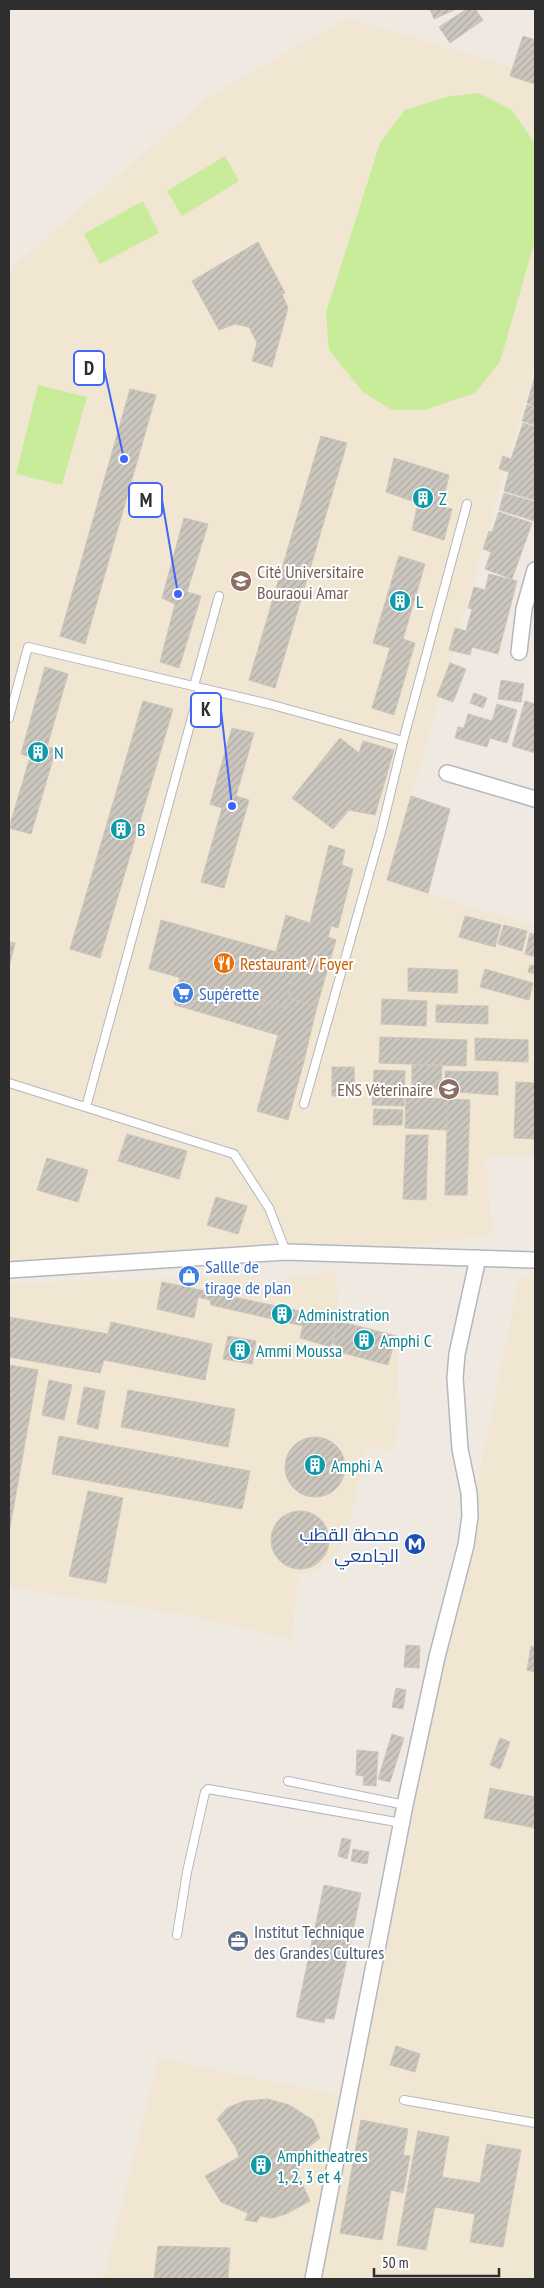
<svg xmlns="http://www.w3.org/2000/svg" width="544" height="2288" viewBox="0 0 544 2288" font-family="'PT Sans Narrow',Cairo,sans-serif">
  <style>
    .education { fill: #f0e6d1 }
    .pitch { fill: #c9ec9a }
    .building { fill: url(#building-hatch); stroke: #cbc5ba }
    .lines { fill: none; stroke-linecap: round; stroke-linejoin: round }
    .service-casing { stroke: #b4b7c1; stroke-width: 10 }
    .minor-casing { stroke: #b4b7c1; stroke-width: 18 }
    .service { stroke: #fff; stroke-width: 8 }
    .minor { stroke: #fff; stroke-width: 15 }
    .labels { text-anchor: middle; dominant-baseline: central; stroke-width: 4; stroke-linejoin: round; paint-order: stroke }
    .culture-label { font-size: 18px; fill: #0d838f; stroke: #fff; text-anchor: start }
    .education-label { font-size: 18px; fill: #785e54; stroke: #fff; text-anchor: start }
    .food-label { font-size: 18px; fill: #c56008; stroke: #fff; text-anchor: start }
    .shop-label { font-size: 18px; fill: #366cbe; stroke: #fff; text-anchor: start }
    .transit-label { font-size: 18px; fill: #164399; stroke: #fff; text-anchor: end }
    .service-label { font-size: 18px; fill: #4e5e75; stroke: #fff; text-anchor: start }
    .leader { fill: none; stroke: #4264fb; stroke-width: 2 }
    .callout-dot { fill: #4264fb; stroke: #fff; stroke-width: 2 }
    .callout { fill: #fff; stroke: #4264fb; stroke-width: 2 }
    .callout-label { font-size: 19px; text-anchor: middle; font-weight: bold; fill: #2e2e2e }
  </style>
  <defs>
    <pattern id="building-hatch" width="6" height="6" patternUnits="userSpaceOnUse" patternTransform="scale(1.25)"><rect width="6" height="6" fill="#cbc7bf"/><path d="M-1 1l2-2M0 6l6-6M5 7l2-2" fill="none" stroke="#afaba4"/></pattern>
  </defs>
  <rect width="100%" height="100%" fill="#efe9e1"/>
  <g class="education">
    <polygon points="347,18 535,74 535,366 387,880 535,927 535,1157 486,1156 492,1235 389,1248 9,1264 9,270 209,97"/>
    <polygon points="337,1272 338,1319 397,1334 399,1419 393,1450 367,1448 346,1538 335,1554 319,1569 298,1574 292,1640 184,1614 9,1587 9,1283 253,1276 262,1284 284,1284 289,1277"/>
    <polygon points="519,1278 535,1278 535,2279 103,2279 158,2058 354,2098"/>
  </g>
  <g class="pitch">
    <polygon points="479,93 512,110 535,144 535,240 500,362 475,393 425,410 392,410 363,392 329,350 326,313 380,143 405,110 446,97"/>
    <polygon points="225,156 239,181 182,216 167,191"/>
    <polygon points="143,201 159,233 100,264 84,234"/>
    <polygon points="38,385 87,397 62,485 16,474"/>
  </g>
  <g class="building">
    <polygon points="430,9 456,9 434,19"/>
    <polygon points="467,9 475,9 483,20 450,43 439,27"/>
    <polygon points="523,36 535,40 535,84 510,76"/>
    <polygon points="258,242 285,293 282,294 288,308 272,367 252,361 257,343 249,327 235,324 219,330 192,281"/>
    <polygon points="535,376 535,406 527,403"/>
    <polygon points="130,389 156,395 85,644 60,636"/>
    <polygon points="527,405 535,407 535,425 522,421"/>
    <polygon points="523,423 535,427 534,500 504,491 509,472 499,469 503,456 511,459"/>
    <polygon points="321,436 347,443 275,688 249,680"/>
    <polygon points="394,458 449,475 442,507 452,509 444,540 412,530 418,503 386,492"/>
    <polygon points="504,493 535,502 535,521 499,510"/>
    <polygon points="499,512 532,523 512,579 485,569 491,552 483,549 489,531 492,532"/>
    <polygon points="184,518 208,524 187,592 201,596 179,668 160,662 175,604 162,598"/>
    <polygon points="399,556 425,564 403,639 415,643 394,715 372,708 390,648 373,643"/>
    <polygon points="489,574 517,581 498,654 472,647 470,655 449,650 455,628 466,631 472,609 468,608 474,587 485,590"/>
    <polygon points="450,663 466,669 453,702 437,696"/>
    <polygon points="45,667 68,674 47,747 56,749 31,834 9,828 30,757 21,754"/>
    <polygon points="501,680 524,684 521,702 498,699"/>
    <polygon points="474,693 487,698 483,708 470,703"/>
    <polygon points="143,701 173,709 100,958 70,949"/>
    <polygon points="525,701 535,704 535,753 512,746"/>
    <polygon points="497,704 517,710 507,743 490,738 487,747 455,738 458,727 464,728 468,714 492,721"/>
    <polygon points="232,728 254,733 236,796 249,800 224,888 201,882 222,808 210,804"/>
    <polygon points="340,738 359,753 363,741 394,750 375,815 349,810 333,829 292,798"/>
    <polygon points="411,796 450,809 428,893 387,880"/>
    <polygon points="329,845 345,850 342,865 353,869 338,928 331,926 328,937 336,940 317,1006 288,998 298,958 276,952 286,915 310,923"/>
    <polygon points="465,916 501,925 495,947 459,937"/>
    <polygon points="161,920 298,958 285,1007 149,969"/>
    <polygon points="504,925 527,931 522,951 498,944"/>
    <polygon points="530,933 535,935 535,957 525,954"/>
    <polygon points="9,942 15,943 9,967"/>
    <polygon points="530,965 535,966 535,974 528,972"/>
    <polygon points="408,968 458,970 457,993 408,991"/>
    <polygon points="485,969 533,983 529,1000 480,987"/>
    <polygon points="180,977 193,981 186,1008 174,1005"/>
    <polygon points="193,981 264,1001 257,1029 186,1008"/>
    <polygon points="288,998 317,1006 304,1061 273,1053 278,1035 257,1029 264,1001 285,1007"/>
    <polygon points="382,999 427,1001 426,1026 381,1024"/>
    <polygon points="436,1005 488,1006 488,1024 436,1022"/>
    <polygon points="380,1037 467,1040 466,1066 379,1063"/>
    <polygon points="475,1038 528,1040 528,1062 475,1060"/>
    <polygon points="273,1053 304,1061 288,1120 257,1111"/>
    <polygon points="412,1065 442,1066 441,1089 412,1088"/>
    <polygon points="332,1067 354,1067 355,1096 332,1096"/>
    <polygon points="374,1070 405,1071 404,1106 372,1105"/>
    <polygon points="445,1071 498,1072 498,1095 445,1091"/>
    <polygon points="516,1082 535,1083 535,1139 514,1138"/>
    <polygon points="406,1097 448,1099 447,1130 405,1128"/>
    <polygon points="448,1099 470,1100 467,1195 445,1195"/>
    <polygon points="374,1109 403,1110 402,1125 373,1125"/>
    <polygon points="127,1134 187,1151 179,1179 118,1161"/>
    <polygon points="406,1135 428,1135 426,1200 403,1199"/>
    <polygon points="47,1158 88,1170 78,1202 37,1190"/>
    <polygon points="216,1197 247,1206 238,1234 207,1225"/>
    <polygon points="162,1282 338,1319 331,1347 300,1338 303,1326 211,1305 210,1300 198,1297 194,1318 157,1309"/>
    <polygon points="9,1317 108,1334 111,1322 212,1344 205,1380 104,1360 100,1373 9,1357"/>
    <polygon points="338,1321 396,1336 388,1365 336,1351 338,1346 333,1344"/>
    <polygon points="228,1336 256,1341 252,1364 223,1359"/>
    <polygon points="9,1365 38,1370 9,1533"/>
    <polygon points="49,1380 72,1385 64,1420 42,1415"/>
    <polygon points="84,1387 105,1391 98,1429 77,1424"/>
    <polygon points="128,1390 235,1409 228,1447 121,1427"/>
    <polygon points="59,1436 250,1471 242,1509 52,1474"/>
    <circle cx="315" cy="1467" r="30"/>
    <polygon points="88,1491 123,1498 106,1583 69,1576"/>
    <circle cx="300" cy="1540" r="29"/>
    <polygon points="406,1645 420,1646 419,1668 404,1667"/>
    <polygon points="531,1646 535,1647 535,1672 527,1670"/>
    <polygon points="396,1688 406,1690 403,1709 392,1707"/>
    <polygon points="392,1734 404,1738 390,1782 378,1779"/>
    <polygon points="500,1738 510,1742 500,1769 490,1765"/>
    <polygon points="357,1750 378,1752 376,1786 363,1785 364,1776 356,1775"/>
    <polygon points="490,1788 535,1797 535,1828 484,1818"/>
    <polygon points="342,1838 351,1840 347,1859 338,1856"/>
    <polygon points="353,1849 369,1852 367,1864 351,1861"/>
    <polygon points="324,1885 361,1893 334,2019 325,2018 324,2023 296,2017"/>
    <polygon points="396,2046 420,2054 415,2072 390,2065"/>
    <polygon points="268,2099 289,2105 313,2120 320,2138 299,2155 298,2174 310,2201 286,2214 272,2218 260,2216 257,2222 245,2220 248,2213 221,2202 205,2176 239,2157 236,2148 217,2119 227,2108 244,2101"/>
    <polygon points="361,2120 408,2129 403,2155 410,2156 403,2193 391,2190 382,2240 340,2233"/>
    <polygon points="418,2131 449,2137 442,2177 480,2183 487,2144 521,2150 503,2247 470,2242 475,2214 435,2207 426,2250 397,2245"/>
    <polygon points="158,2246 230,2248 228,2279 154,2279"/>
  </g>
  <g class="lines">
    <g class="service-casing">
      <g id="service">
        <polyline points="194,686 219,596"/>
        <polyline points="9,718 28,647 269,704 403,741 381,832 304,1104"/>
        <polyline points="403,741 467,504"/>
        <polyline points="9,1083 234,1154 269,1208 286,1252"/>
        <polyline points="86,1107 200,688"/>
        <polyline points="288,1781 405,1805"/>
        <polyline points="177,1935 187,1872 205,1792 208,1789 402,1823"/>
        <polyline points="404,2100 535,2123"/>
      </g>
    </g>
    <g class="minor-casing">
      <g id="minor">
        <polyline points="519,652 524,609 535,570"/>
        <polyline points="447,773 535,799"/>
        <polyline points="9,1270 286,1252 535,1260"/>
        <polyline points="313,2279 405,1805 437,1657 466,1545 470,1516 469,1493 460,1449 455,1378 457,1354 478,1258"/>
      </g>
    </g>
    <use href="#service" class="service"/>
    <use href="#minor" class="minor"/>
  </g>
  <defs>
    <g id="building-disc" transform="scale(1.125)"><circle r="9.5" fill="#0f9aa8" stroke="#fff"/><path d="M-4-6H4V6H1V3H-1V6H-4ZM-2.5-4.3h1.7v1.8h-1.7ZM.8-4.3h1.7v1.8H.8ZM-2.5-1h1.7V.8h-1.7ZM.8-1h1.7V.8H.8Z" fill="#fff"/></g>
    <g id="university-disc" transform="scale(1.125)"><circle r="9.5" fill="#8d6e63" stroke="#fff"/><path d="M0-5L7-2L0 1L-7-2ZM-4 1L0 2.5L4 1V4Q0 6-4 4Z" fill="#fff"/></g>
    <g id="restaurant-disc" transform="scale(1.125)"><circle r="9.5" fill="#e8710a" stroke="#fff"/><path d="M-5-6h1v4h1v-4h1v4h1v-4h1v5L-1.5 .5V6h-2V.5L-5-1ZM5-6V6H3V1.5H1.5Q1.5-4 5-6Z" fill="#fff"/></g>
    <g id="supermarket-disc" transform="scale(1.125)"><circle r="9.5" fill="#3f7fe0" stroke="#fff"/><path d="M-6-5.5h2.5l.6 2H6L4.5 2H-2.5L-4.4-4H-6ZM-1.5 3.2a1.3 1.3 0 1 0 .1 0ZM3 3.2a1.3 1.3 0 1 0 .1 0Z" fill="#fff"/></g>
    <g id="shop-disc" transform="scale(1.125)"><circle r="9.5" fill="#3f7fe0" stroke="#fff"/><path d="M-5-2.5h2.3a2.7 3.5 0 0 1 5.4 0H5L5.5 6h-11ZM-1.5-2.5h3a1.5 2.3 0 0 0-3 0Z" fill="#fff"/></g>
    <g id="metro-disc" transform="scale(1.125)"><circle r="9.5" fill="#1a4fb4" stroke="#fff"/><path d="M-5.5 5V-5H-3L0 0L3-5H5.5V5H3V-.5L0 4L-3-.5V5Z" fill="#fff"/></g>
    <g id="office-disc" transform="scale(1.125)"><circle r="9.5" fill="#5c6f8a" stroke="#fff"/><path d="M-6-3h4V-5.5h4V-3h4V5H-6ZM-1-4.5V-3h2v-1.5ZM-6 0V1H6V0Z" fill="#fff"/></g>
  </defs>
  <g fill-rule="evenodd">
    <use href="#building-disc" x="423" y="498"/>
    <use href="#university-disc" x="241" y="581"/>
    <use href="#building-disc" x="400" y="601"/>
    <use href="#building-disc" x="38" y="752"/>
    <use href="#building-disc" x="121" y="829"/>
    <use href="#restaurant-disc" x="224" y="963"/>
    <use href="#supermarket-disc" x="183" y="993"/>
    <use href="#university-disc" x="449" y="1089"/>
    <use href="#shop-disc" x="189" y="1276"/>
    <use href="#building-disc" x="282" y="1314"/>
    <use href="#building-disc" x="364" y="1340"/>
    <use href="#building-disc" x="240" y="1350"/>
    <use href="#building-disc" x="315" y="1465"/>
    <use href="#metro-disc" x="415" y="1544"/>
    <use href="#office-disc" x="238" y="1941"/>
    <use href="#building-disc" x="261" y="2165"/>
  </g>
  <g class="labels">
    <g class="culture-label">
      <text x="439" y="498">Z</text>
      <text x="416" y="601">L</text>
      <text x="54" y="752">N</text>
      <text x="137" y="829">B</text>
      <text x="298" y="1314">Administration</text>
      <text x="380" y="1340">Amphi C</text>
      <text x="256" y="1350">Ammi Moussa</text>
      <text x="331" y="1465">Amphi A</text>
      <text x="277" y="2155">Amphitheatres<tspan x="277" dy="21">1, 2, 3 et 4</tspan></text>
    </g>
    <g class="education-label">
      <text x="257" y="571">Cité Universitaire<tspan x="257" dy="21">Bouraoui Amar</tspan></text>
      <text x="433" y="1089" text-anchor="end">ENS Véterinaire</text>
    </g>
    <g class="food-label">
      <text x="240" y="963">Restaurant / Foyer</text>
    </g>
    <g class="shop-label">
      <text x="199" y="993">Supérette</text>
      <text x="205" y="1266">Sallle de<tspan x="205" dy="21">tirage de plan</tspan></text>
    </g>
    <g class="transit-label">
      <text x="399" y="1534">محطة القطب<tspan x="399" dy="21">الجامعي</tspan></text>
    </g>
    <g class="service-label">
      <text x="254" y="1931">Institut Technique<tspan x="254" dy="21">des Grandes Cultures</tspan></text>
    </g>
  </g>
  <path class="leader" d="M124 459L104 368M178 594L162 500M232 806L221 710"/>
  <g class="callout-dot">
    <circle cx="124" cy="459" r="5"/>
    <circle cx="178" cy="594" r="5"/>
    <circle cx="232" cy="806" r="5"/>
  </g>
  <g class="callout">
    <rect x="74" y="351" width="30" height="34" rx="5"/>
    <rect x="129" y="483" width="33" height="34" rx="5"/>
    <rect x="191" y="693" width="30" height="34" rx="5"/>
  </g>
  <g class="callout-label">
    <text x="89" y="375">D</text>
    <text x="146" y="507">M</text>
    <text x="206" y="716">K</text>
  </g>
  <rect width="544" height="2288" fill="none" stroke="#2e2e2e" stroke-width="20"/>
  <path d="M374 2268v8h125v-8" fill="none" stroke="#2e2e2e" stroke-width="2.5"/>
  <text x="382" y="2268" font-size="15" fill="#2e2e2e" stroke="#ffffff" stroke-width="4" paint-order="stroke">50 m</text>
</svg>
